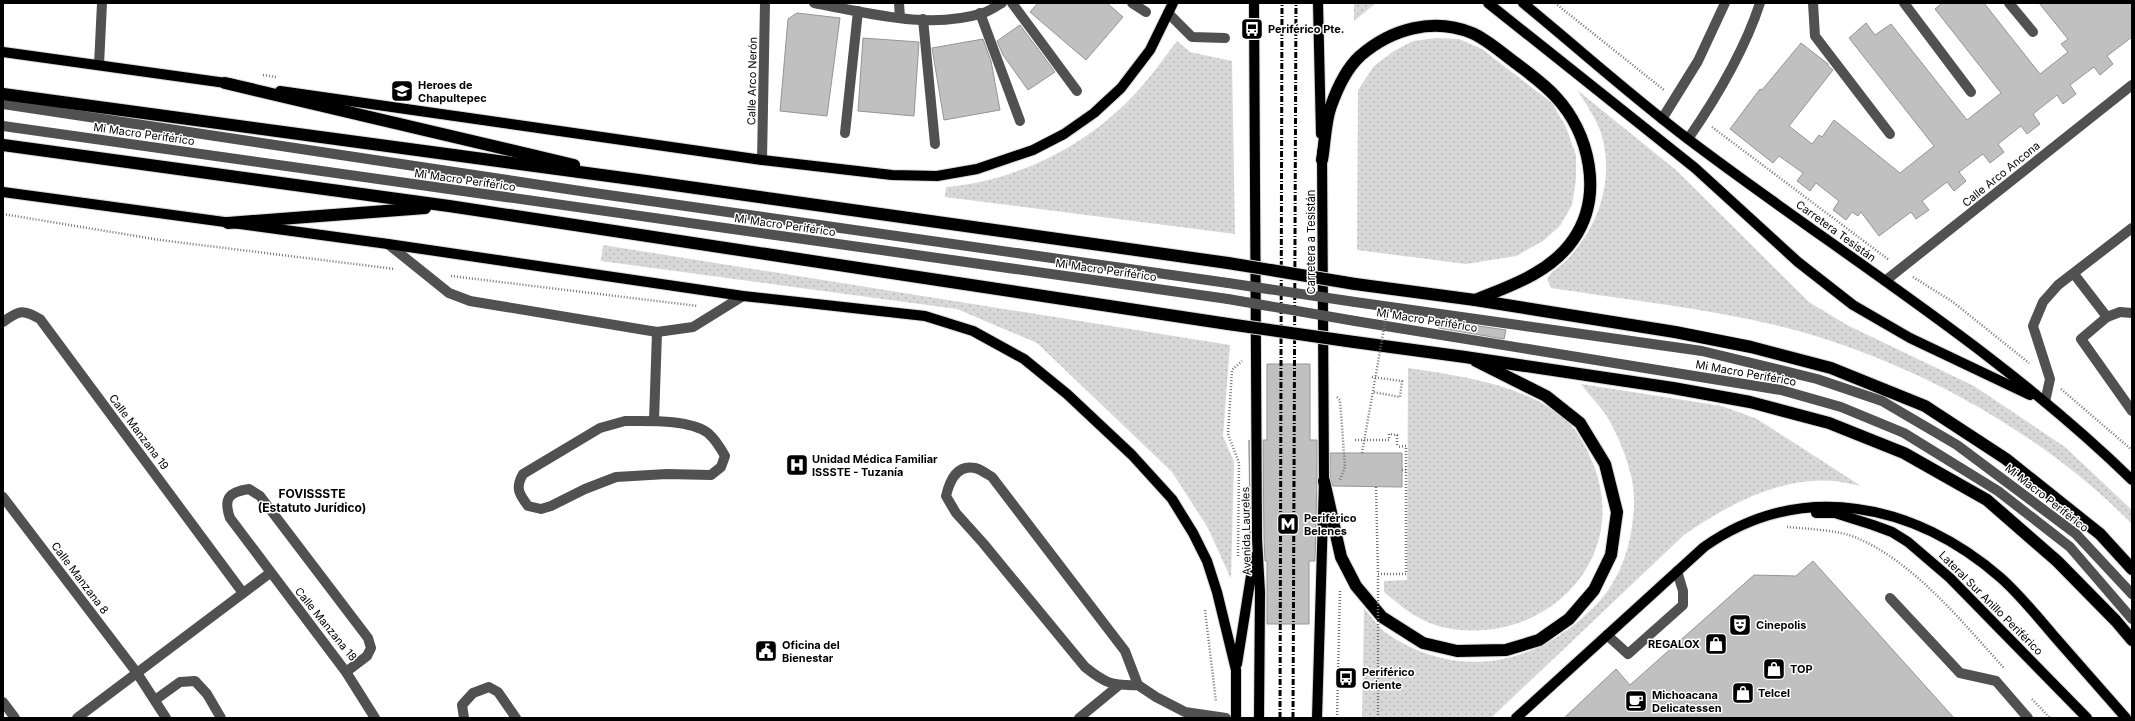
<svg xmlns="http://www.w3.org/2000/svg" width="2135" height="721" viewBox="0 0 2135 721" font-family="Inter,sans-serif">
  <style>
    .grass { fill: url(#grass-dots) }
    .building { fill: #c0c0c0; stroke: #959595 }
    .lines { fill: none; stroke-linecap: round; stroke-linejoin: round }
    .major-casing { stroke: #dbdbdb; stroke-width: 12 }
    .highway-casing { stroke: #dbdbdb; stroke-width: 14 }
    .path { stroke: #737373; stroke-width: 2.5; stroke-dasharray: 1 2; stroke-linecap: butt }
    .minor { stroke: #515151; stroke-width: 10 }
    .major { stroke: #000; stroke-width: 10 }
    .highway { stroke: #000; stroke-width: 12 }
    .rail { stroke: #000; stroke-width: 3; stroke-dasharray: 6 2 1 2; stroke-linecap: butt }
    .highway-bridge-casing { stroke: #dbdbdb; stroke-width: 14; stroke-linecap: butt }
    .path-bridge { stroke: #737373; stroke-width: 2.5; stroke-dasharray: 1 2; stroke-linecap: butt }
    .minor-bridge { stroke: #515151; stroke-width: 10 }
    .highway-bridge { stroke: #000; stroke-width: 12 }
    .labels { text-anchor: middle; dominant-baseline: central; stroke-width: 3; stroke-linejoin: round; paint-order: stroke }
    .poi-label { font-size: 11px; font-weight: bold; fill: #000; stroke: #fff; text-anchor: start }
    .street-label { font-size: 11px; fill: #000; stroke: #fff }
    .neighbourhood-label { font-size: 12px; font-weight: bold; fill: #000; stroke: #fff }
  </style>
  <defs>
    <pattern id="grass-dots" width="8" height="8" patternUnits="userSpaceOnUse"><rect width="8" height="8" fill="#d8d8d8"/><path d="M2 2h.1M6 6h.1" fill="none" stroke="#b8b8b8" stroke-width="1.8" stroke-linecap="round"/></pattern>
  </defs>
  <rect width="100%" height="100%" fill="#fff"/>
  <g class="grass">
    <polygon points="1354,3 1376,3 1354,21"/>
    <polygon points="1436,38 1459,39 1482,49 1552,103 1566,127 1576,155 1576,179 1572,205 1560,226 1543,241 1516,256 1466,264 1357,250 1358,90 1374,66 1394,51 1413,41"/>
    <path d="M 1177,41 L 1190,52 L 1232,61 L 1235,234 L 945,197 L 946,187 C 1013,181 1079,150 1127,102 C 1146,84 1161,62 1177,41 Z"/>
    <path d="M 1577,90 L 1676,170 L 1809,302 L 1847,325 L 1974,386 L 2065,447 L 2132,510 L 2132,524 C 2045,435 1918,364 1798,331 C 1718,309 1633,301 1551,288 L 1547,279 C 1551,271 1560,267 1567,260 C 1572,255 1576,249 1580,244 C 1603,213 1613,171 1601,133 C 1596,118 1586,104 1577,90 Z"/>
    <polygon points="603,245 1230,345 1223,436 1234,462 1231,579 1208,528 1172,472 1037,343 957,309 601,261"/>
    <path d="M 1408,368 C 1460,376 1516,383 1559,414 C 1574,424 1585,445 1592,461 C 1635,562 1539,652 1438,626 C 1417,620 1400,605 1384,592 L 1384,581 L 1407,580 Z"/>
    <path d="M 1581,384 L 1722,406 L 1757,419 L 1861,486 C 1852,484 1843,482 1834,481 C 1781,476 1725,506 1684,535 L 1491,718 L 1362,718 L 1364,608 C 1371,616 1378,627 1386,633 C 1450,677 1522,669 1580,620 C 1592,609 1604,598 1612,584 C 1627,561 1634,528 1634,500 C 1635,475 1619,436 1606,415 C 1598,404 1589,395 1581,384 Z"/>
  </g>
  <g class="building">
    <polygon points="1038,3 1107,3 1123,17 1086,60 1030,12"/>
    <polygon points="1942,3 1984,3 2040,74 2068,52 2061,44 2068,39 2039,3 2132,3 2132,37 2107,56 2113,64 2100,75 2094,67 2070,85 2076,94 2063,104 2057,95 2033,114 2040,124 2027,134 2021,126 1998,144 2004,152 1990,163 1983,154 1959,172 1966,181 1954,191 1947,182 1922,201 1929,210 1916,219 1911,212 1879,236 1861,212 1858,216 1852,212 1846,220 1833,210 1839,201 1816,183 1810,191 1797,181 1803,173 1779,156 1773,163 1730,129 1760,89 1762,90 1801,43 1828,64 1828,66 1833,70 1789,126 1812,144 1819,135 1822,137 1834,120 1900,173 1934,146 1849,38 1866,23 1875,35 1891,24 1967,120 2001,93 1935,9"/>
    <polygon points="797,13 840,18 827,116 780,111 788,19"/>
    <polygon points="1020,25 1055,72 1028,90 1003,55 997,41"/>
    <polygon points="863,38 919,42 914,116 858,111"/>
    <polygon points="983,39 991,61 1000,110 944,120 932,48"/>
    <polygon points="1432,319 1506,330 1504,339 1439,328"/>
    <polygon points="1267,364 1310,364 1310,440 1317,440 1317,478 1315,561 1309,561 1309,624 1267,624 1267,561 1265,561 1264,539 1263,440 1267,440"/>
    <polygon points="1249,440 1251,551 1250,552"/>
    <polygon points="1330,453 1402,453 1402,487 1333,486 1330,478"/>
    <polygon points="1813,561 1954,718 1564,718 1616,669 1630,685 1754,575 1796,576"/>
  </g>
  <g class="lines">
    <g class="major-casing">
      <g id="major">
        <polyline points="1254,3 1257,539 1260,592 1259,718"/>
        <polyline points="1318,3 1321,134"/>
        <polyline points="1488,3 1695,168 1798,262 1853,305 1910,338 2030,395"/>
        <path d="M 1523,3 C 1578,48 1631,96 1688,139 C 1837,252 1998,349 2132,480"/>
        <polyline points="3,52 233,84"/>
        <polyline points="280,91 762,160 892,175 937,176 977,169 1033,150 1064,134 1094,113 1121,88 1150,50 1173,3"/>
        <polyline points="3,192 388,244 743,296 925,316 973,331 1024,359 1067,394 1132,455 1172,499 1193,533 1207,561 1217,592 1236,670 1236,718"/>
        <polyline points="1816,513 1835,513 1873,525 1892,532 1908,542 1950,578 2087,718"/>
        <polyline points="1237,664 1254,557"/>
        <polyline points="1317,718 1324,481 1322,152"/>
        <path d="M 1516,718 L 1704,547 C 1801,479 1915,503 2001,578 C 2020,595 2037,616 2054,636 C 2078,663 2102,691 2126,718"/>
      </g>
    </g>
    <g class="highway-casing">
      <g id="highway">
        <polyline points="225,83 574,165"/>
        <polyline points="3,94 646,181 1228,263"/>
        <polyline points="3,145 449,206 1228,324"/>
        <path d="M 1322,160 C 1325,143 1325,122 1331,106 C 1337,89 1347,68 1360,56 C 1391,29 1433,17 1472,33 C 1488,40 1503,54 1517,64 C 1530,74 1544,84 1555,96 C 1590,133 1604,196 1573,240 C 1550,273 1510,286 1475,300"/>
        <polyline points="228,223 425,208"/>
        <polyline points="1355,284 1475,300 1675,332 1751,347 1831,368 1925,406 2006,459 2100,534 2132,569"/>
        <polyline points="1354,342 1465,357 1673,388 1750,402 1829,423 1904,453 1987,500 2057,561 2116,621 2132,640"/>
        <polyline points="1324,481 1341,557 1356,586 1382,617 1423,643 1457,651 1506,650 1539,640 1569,619 1594,590 1611,555 1617,512 1605,464 1580,423 1546,396 1476,361"/>
      </g>
    </g>
    <g class="path">
      <polyline points="1555,3 1664,90"/>
      <polyline points="263,75 276,77"/>
      <polyline points="1712,127 1889,260"/>
      <polyline points="3,214 160,240 395,269"/>
      <polyline points="451,276 698,306"/>
      <polyline points="1913,277 1953,302 2029,363"/>
      <polyline points="1372,377 1402,381 1400,397 1373,392"/>
      <polyline points="2061,389 2132,450"/>
      <polyline points="1337,397 1340,400 1345,467 1340,480"/>
      <polyline points="1355,440 1389,440 1389,434 1397,435 1397,447"/>
      <polyline points="1402,470 1406,470"/>
      <polyline points="1376,487 1378,574"/>
      <path d="M 1787,527 C 1807,529 1840,530 1857,538 C 1914,562 1963,623 2004,668"/>
      <polyline points="1238,556 1239,463 1228,434 1232,370 1242,361"/>
      <polyline points="1205,610 1216,702"/>
      <polyline points="2032,699 2050,718"/>
      <polyline points="1337,718 1340,589"/>
    </g>
    <g class="minor">
      <path d="M 814,3 C 869,13 929,30 983,13 C 990,11 996,6 1002,3"/>
      <polyline points="899,3 900,18"/>
      <polyline points="1012,3 1077,91"/>
      <polyline points="1132,3 1146,12"/>
      <polyline points="1813,3 1815,36 1890,134"/>
      <polyline points="1904,3 1971,92"/>
      <polyline points="2009,3 2033,32"/>
      <polyline points="980,13 1020,121"/>
      <polyline points="1168,13 1192,37 1225,38"/>
      <polyline points="923,19 935,144"/>
      <polyline points="99,65 102,3"/>
      <polyline points="3,104 587,192 1228,283"/>
      <polyline points="1662,119 1698,61 1725,3"/>
      <polyline points="3,126 1228,299"/>
      <polyline points="845,133 858,11"/>
      <path d="M 1688,139 C 1717,97 1744,52 1760,3"/>
      <polyline points="762,160 765,3"/>
      <polyline points="388,244 449,293 470,301 657,332 693,327 743,296"/>
      <polyline points="2074,274 2107,317 2120,312 2132,313"/>
      <polyline points="1885,281 2132,85"/>
      <polyline points="1355,302 1702,351 1817,379 1882,401 1957,445 2076,534 2132,594"/>
      <polyline points="2107,317 2081,339 2132,411"/>
      <polyline points="1355,321 1781,390 1841,407 1904,433 1998,491 2070,547 2132,619"/>
      <path d="M 3,322 C 19,310 23,309 40,319 L 243,593"/>
      <polyline points="2045,402 2050,379 2033,326 2043,302 2058,285 2132,228"/>
      <path d="M 625,421 C 648,421 689,419 708,433 C 716,440 720,447 725,456 L 721,467 L 711,475 L 667,474 L 616,477 L 585,489 L 551,506 L 541,509 L 528,506 C 519,494 515,488 523,474 L 600,428 Z"/>
      <polyline points="654,421 657,332"/>
      <polyline points="3,497 137,673 166,718"/>
      <polyline points="1890,598 1960,673 1996,681 2028,718"/>
      <polyline points="1607,635 1628,654 1683,605 1683,591 1677,571"/>
      <path d="M 346,672 L 367,656 L 371,648 L 368,638 L 260,496 L 249,489 C 229,492 223,498 230,518 L 346,672 L 375,718"/>
      <path d="M 1138,685 C 1112,686 1105,683 1085,667 L 983,543 L 956,513 L 946,496 C 949,483 956,464 975,468 C 980,469 987,474 992,477 L 1125,651 L 1138,685 L 1156,697 L 1185,712 L 1226,718"/>
      <polyline points="155,700 180,682 195,681 207,694 221,718"/>
      <polyline points="3,702 15,718"/>
      <polyline points="77,718 270,573"/>
      <polyline points="464,718 462,705 473,693 489,687 498,692 516,718"/>
      <polyline points="1079,718 1118,686"/>
    </g>
    <use href="#major" class="major"/>
    <use href="#highway" class="highway"/>
    <g class="rail">
      <polyline points="1280,718 1282,3"/>
      <polyline points="1293,718 1296,3"/>
    </g>
    <g class="highway-bridge-casing">
      <g id="highway-bridge">
        <polyline points="1228,263 1355,284"/>
        <polyline points="1228,324 1354,342"/>
      </g>
    </g>
    <g class="path-bridge">
      <polyline points="1362,453 1386,317"/>
      <polyline points="1378,718 1378,574 1406,574 1406,446 1397,447"/>
    </g>
    <g class="minor-bridge">
      <polyline points="1228,283 1355,302"/>
      <polyline points="1228,299 1355,321"/>
    </g>
    <use href="#highway-bridge" class="highway-bridge"/>
  </g>
  <defs>
    <g id="bus-square" transform="scale(1.15)"><rect x="-9" y="-9" width="18" height="18" rx="4" fill="#000" stroke="#fff"/><path d="M-5-6H5V4H4V6H2V4H-2V6H-4V4H-5ZM-3.5-4V0h7V-4ZM-3.5 1.2v1.5H-2V1.2ZM2 1.2v1.5H3.5V1.2Z" fill="#fff"/></g>
    <g id="school-square" transform="scale(1.15)"><rect x="-9" y="-9" width="18" height="18" rx="4" fill="#000" stroke="#fff"/><path d="M0-5L7-2L0 1L-7-2ZM-4 1L0 2.5L4 1V4Q0 6-4 4Z" fill="#fff"/></g>
    <g id="hospital-square" transform="scale(1.15)"><rect x="-9" y="-9" width="18" height="18" rx="4" fill="#000" stroke="#fff"/><path d="M-5-5h3v3.5h4V-5h3V5h-3V1.5h-4V5h-3Z" fill="#fff"/></g>
    <g id="metro-square" transform="scale(1.15)"><rect x="-9" y="-9" width="18" height="18" rx="4" fill="#000" stroke="#fff"/><path d="M-5.5 5V-5H-3L0 0L3-5H5.5V5H3V-.5L0 4L-3-.5V5Z" fill="#fff"/></g>
    <g id="theatre-square" transform="scale(1.15)"><rect x="-9" y="-9" width="18" height="18" rx="4" fill="#000" stroke="#fff"/><path d="M-5-5.5Q0-4 5-5.5V0Q5 5 0 6Q-5 5-5 0ZM-3.3-2.5H-1v1.5H-3.3ZM1-2.5H3.3v1.5H1ZM-2.8 1Q0 5.5 2.8 1Z" fill="#fff"/></g>
    <g id="shop-square" transform="scale(1.15)"><rect x="-9" y="-9" width="18" height="18" rx="4" fill="#000" stroke="#fff"/><path d="M-5-2.5h2.3a2.7 3.5 0 0 1 5.4 0H5L5.5 6h-11ZM-1.5-2.5h3a1.5 2.3 0 0 0-3 0Z" fill="#fff"/></g>
    <g id="civic-square" transform="scale(1.15)"><rect x="-9" y="-9" width="18" height="18" rx="4" fill="#000" stroke="#fff"/><path d="M-.6-6.5H3V-4.5H.6V-3L4-1V1h2V6H-6V1h2V-1L-.6-3ZM-1.2 2.5V6h2.4V2.5Z" fill="#fff"/></g>
    <g id="cafe-square" transform="scale(1.15)"><rect x="-9" y="-9" width="18" height="18" rx="4" fill="#000" stroke="#fff"/><path d="M-5.5-4.5H6V0H3Q3 3.5 0 3.5H-2.5Q-5.5 3.5-5.5 0ZM3-3.2v2h1.7v-2ZM-6 4.5H4V6H-6Z" fill="#fff"/></g>
  </defs>
  <g fill-rule="evenodd">
    <use href="#bus-square" x="1252" y="29"/>
    <use href="#school-square" x="402" y="91"/>
    <use href="#hospital-square" x="797" y="465"/>
    <use href="#metro-square" x="1288" y="524"/>
    <use href="#theatre-square" x="1740" y="625"/>
    <use href="#shop-square" x="1716" y="644"/>
    <use href="#civic-square" x="766" y="651"/>
    <use href="#shop-square" x="1774" y="669"/>
    <use href="#bus-square" x="1346" y="678"/>
    <use href="#shop-square" x="1743" y="693"/>
    <use href="#cafe-square" x="1636" y="701"/>
  </g>
  <g class="labels">
    <g class="poi-label">
      <text x="1268" y="29">Periférico Pte.</text>
      <text x="418" y="85">Heroes de<tspan x="418" dy="13">Chapultepec</tspan></text>
      <text x="812" y="459">Unidad Médica Familiar<tspan x="812" dy="13">ISSSTE - Tuzanía</tspan></text>
      <text x="1304" y="518">Periférico<tspan x="1304" dy="13">Belenes</tspan></text>
      <text x="1756" y="625">Cinepolis</text>
      <text x="1700" y="644" text-anchor="end">REGALOX</text>
      <text x="782" y="645">Oficina del<tspan x="782" dy="13">Bienestar</tspan></text>
      <text x="1790" y="669">TOP</text>
      <text x="1362" y="672">Periférico<tspan x="1362" dy="13">Oriente</tspan></text>
      <text x="1758" y="693">Telcel</text>
      <text x="1652" y="695">Michoacana<tspan x="1652" dy="13">Delicatessen</tspan></text>
    </g>
    <g class="street-label">
      <text transform="translate(752 81) rotate(-89)">Calle Arco Nerón</text>
      <text transform="translate(144 134) rotate(8)">Mi Macro Periférico</text>
      <text transform="translate(2001 174) rotate(-39)">Calle Arco Ancona</text>
      <text transform="translate(465 180) rotate(8)">Mi Macro Periférico</text>
      <text transform="translate(785 225) rotate(8)">Mi Macro Periférico</text>
      <text transform="translate(1836 231) rotate(36)">Carretera Tesistán</text>
      <text transform="translate(1311 242) rotate(-90)">Carretera a Tesistán</text>
      <text transform="translate(1106 270) rotate(8)">Mi Macro Periférico</text>
      <text transform="translate(1427 320) rotate(9)">Mi Macro Periférico</text>
      <text transform="translate(1746 373) rotate(10)">Mi Macro Periférico</text>
      <text transform="translate(139 432) rotate(53)">Calle Manzana 19</text>
      <text transform="translate(2047 498) rotate(38)">Mi Macro Periférico</text>
      <text transform="translate(1246 531) rotate(-91)">Avenida Laureles</text>
      <text transform="translate(80 578) rotate(53)">Calle Manzana 8</text>
      <text transform="translate(1991 603) rotate(45)">Lateral Sur Anillo Periférico</text>
      <text transform="translate(326 624) rotate(51)">Calle Manzana 18</text>
    </g>
    <g class="neighbourhood-label">
      <text x="312" y="493">FOVISSSTE<tspan x="312" dy="14">(Estatuto Jurídico)</tspan></text>
    </g>
  </g>
  <rect width="2135" height="721" fill="none" stroke="#000000" stroke-width="8"/>
</svg>
